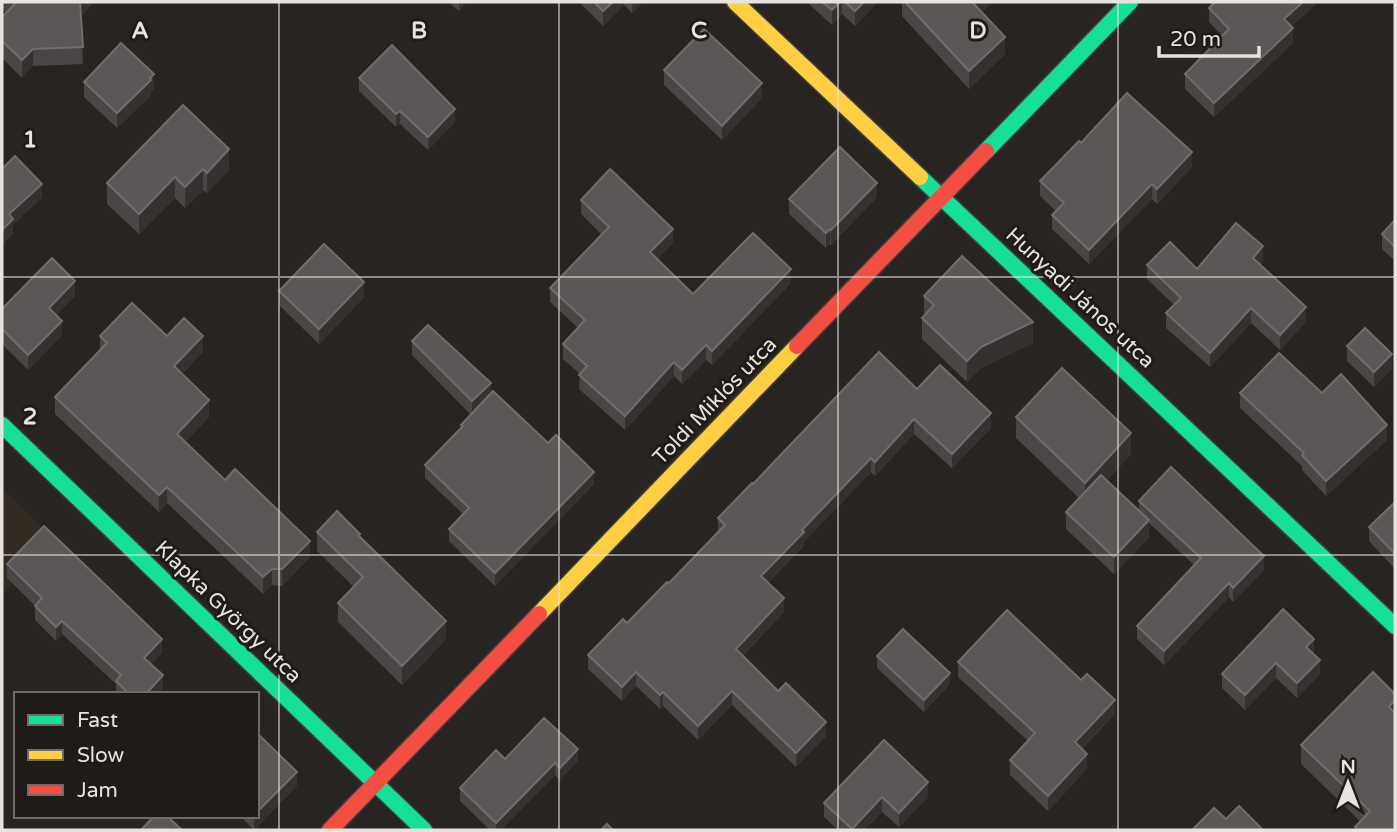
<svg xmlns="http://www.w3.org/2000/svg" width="1397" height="832" viewBox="0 0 1397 832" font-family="'Varela Round',sans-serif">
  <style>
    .built { fill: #332a21 }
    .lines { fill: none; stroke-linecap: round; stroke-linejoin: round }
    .fast-casing { stroke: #413f3d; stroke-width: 19 }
    .slow-casing { stroke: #413f3d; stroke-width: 19 }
    .jam-casing { stroke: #413f3d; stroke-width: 19 }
    .fast { stroke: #16e098; stroke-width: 16 }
    .slow { stroke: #ffcf43; stroke-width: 16 }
    .jam { stroke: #f24e42; stroke-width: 16 }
    .wall { fill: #494646 }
    .shaded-wall { fill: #343130 }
    .building { fill: #5a5756; stroke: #706d6c; stroke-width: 2 }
    .grid { fill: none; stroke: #e7e3df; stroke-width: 2; stroke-opacity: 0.55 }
    .labels { text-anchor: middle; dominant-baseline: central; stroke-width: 6; stroke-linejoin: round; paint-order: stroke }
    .street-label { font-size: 21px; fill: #e7e3df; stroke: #201b16 }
    .grid-label { font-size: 23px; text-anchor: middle; font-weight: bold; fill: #e7e3df; stroke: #201b16; stroke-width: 6; stroke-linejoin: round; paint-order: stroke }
  </style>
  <rect width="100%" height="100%" fill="#272422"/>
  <polygon class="built" points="2,489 56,540 2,595"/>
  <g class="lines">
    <g class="fast-casing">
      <g id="fast">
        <polyline points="986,151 1130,2"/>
        <polyline points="920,177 1395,626"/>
        <polyline points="2,425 424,830"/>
      </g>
    </g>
    <g class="slow-casing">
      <g id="slow">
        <polyline points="735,2 920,177"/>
        <polyline points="539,614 797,346"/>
      </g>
    </g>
    <g class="jam-casing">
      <g id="jam">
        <polyline points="797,346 986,151"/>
        <polyline points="330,830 539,614"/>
      </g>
    </g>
    <use href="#fast" class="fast"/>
    <use href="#slow" class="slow"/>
    <use href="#jam" class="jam"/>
  </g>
  <g class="wall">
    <polygon points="2,2 94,2 81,16 83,64 33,66 22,78 2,58 2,17 6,13 2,8"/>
    <polygon points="448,2 467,2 459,11"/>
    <polygon points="579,2 643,2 632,13 624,5 603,26"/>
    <polygon points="809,2 875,2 875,5 855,26 842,14 832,25 809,4"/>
    <polygon points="902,2 993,2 982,12 1005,54 969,89 902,16"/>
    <polygon points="1318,2 1291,27 1293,43 1214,117 1185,89 1185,74 1222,36 1209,22 1209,8"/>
    <polygon points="664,70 762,98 722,140 664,85"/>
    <polygon points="359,78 455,122 428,150 400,124 396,127 359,91"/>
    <polygon points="84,82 154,89 151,91 151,95 117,128 84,97"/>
    <polygon points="183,105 229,170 207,193 203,190 185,208 175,198 139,234 107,204 107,183"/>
    <polygon points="1081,143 1192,167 1157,204 1152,199 1089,264 1052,229 1052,215 1056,211 1040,196 1040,181"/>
    <polygon points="877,197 831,245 830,244 826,248 789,214 789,199"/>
    <polygon points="581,200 673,243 657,259 693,294 791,283 712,365 706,360 682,384 674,376 625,430 579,389 580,374 563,359 563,344 578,328 550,302 550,288 602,235 581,214"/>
    <polygon points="1395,220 1395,261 1382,249 1382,234"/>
    <polygon points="1263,260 1260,264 1306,322 1280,350 1251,323 1210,367 1166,328 1166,313 1174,305 1147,279 1147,265 1197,269"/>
    <polygon points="279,291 364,297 319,344 279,305"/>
    <polygon points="75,296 56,315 62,335 28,370 2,344 2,309"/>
    <polygon points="924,296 1033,343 981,368 967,382 922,339 922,318 924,316"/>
    <polygon points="100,336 167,336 203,352 182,374 209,417 185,442 225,480 310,557 282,586 272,585 263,594 167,503 159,512 55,414 55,397 100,351"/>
    <polygon points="412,341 491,393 594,484 495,586 449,541 449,529 463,514 425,478 425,465 461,428 461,425 471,415 412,355"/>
    <polygon points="1347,346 1392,369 1374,387 1347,361"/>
    <polygon points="917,389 991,428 952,468 914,434 875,476 871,472 804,542 804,546 768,583 784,612 743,656 826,736 796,767 732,705 698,740 663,706 660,709 636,686 622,701 588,669 588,655 627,623 669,583 718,531 718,518 753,484"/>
    <polygon points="1240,393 1322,393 1387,440 1326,496 1302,470 1302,466 1240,408"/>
    <polygon points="1016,417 1131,454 1107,480 1139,511 1139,501 1264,570 1233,602 1229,597 1164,665 1137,639 1137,626 1194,565 1149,523 1149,537 1114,574 1066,529 1066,512 1079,498 1016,438"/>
    <polygon points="1395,502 1395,569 1369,541 1369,527"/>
    <polygon points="317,532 360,537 446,639 402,685 338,622 338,603 354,587 317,551"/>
    <polygon points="7,564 162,653 151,664 163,689 159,694 116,694 116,684 62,634 56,641 35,620 35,606 7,578"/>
    <polygon points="1314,653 1314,654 1320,674 1297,698 1276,678 1245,710 1222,688 1222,674"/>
    <polygon points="877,656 950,684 924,712 877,668"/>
    <polygon points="958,662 1115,714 1082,749 1087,769 1048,811 1010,775 1010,760 1028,741 958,677"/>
    <polygon points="884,740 928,797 899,827 882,812 864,830 838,830 824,817 824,803"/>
    <polygon points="1301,745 1395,830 1355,830 1355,827 1360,821 1301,764"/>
    <polygon points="505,759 578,761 560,780 555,775 501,830 490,830 460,801 460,788"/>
    <polygon points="297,786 254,830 240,816 257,816"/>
  </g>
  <g class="shaded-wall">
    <polygon points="80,2 94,2 80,17"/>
    <polygon points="459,2 467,2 459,11"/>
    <polygon points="613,2 624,2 624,5 603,26 603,11"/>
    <polygon points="632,2 643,2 632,13"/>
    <polygon points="840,2 842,2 842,14 832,25 832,10"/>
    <polygon points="864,2 875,2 875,5 855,26 855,11"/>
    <polygon points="974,2 993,2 973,20 973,3"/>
    <polygon points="1303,2 1318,2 1284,34 1284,19"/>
    <polygon points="1293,28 1293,43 1214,117 1214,103"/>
    <polygon points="1005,37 1005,54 969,89 969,71"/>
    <polygon points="33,49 33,66 22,78 22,60"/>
    <polygon points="154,74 154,89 151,91 151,95 117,128 117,113"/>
    <polygon points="762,83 762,98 722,140 722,126"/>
    <polygon points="455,109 455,122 428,150 428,137"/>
    <polygon points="400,111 400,124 396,127 396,114"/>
    <polygon points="229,149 229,170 207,193 207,173"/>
    <polygon points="1192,152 1192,167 1157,204 1157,189"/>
    <polygon points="203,169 203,190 185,208 185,187"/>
    <polygon points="175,177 175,198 139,234 139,214"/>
    <polygon points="877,183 877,197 831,245 831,230"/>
    <polygon points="42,184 42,198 13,225 13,234 2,245 2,230 9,214"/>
    <polygon points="1152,184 1152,199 1089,264 1089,250"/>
    <polygon points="673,229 673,243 650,267 650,252"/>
    <polygon points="830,229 830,244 826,248 826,233"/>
    <polygon points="1263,246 1263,260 1253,273 1253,258"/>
    <polygon points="791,269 791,283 712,365 712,351"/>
    <polygon points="75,281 75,296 49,323 49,308"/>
    <polygon points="364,282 364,297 319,344 319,329"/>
    <polygon points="1306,307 1306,322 1280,350 1280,335"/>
    <polygon points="1251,308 1251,323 1210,367 1210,353"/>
    <polygon points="62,321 62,335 28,370 28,355"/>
    <polygon points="1033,322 1033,343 981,368 967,382 967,361 981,347"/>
    <polygon points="203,336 203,352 174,383 174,366"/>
    <polygon points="706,345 706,360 682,384 682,370"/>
    <polygon points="1392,354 1392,369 1374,387 1374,372"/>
    <polygon points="674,362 674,376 625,430 625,416"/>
    <polygon points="491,383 491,398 472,416 472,401"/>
    <polygon points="209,400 209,417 177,451 177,434"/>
    <polygon points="991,413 991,428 952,468 952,454"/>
    <polygon points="914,419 914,434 875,476 875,462"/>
    <polygon points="1387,425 1387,440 1326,496 1326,481"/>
    <polygon points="1131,433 1131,454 1085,504 1085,483"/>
    <polygon points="871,458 871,472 804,542 804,546 761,591 761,576 802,530"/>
    <polygon points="594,472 594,484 495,586 495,573"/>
    <polygon points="167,487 167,503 159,512 159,495"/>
    <polygon points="1149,520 1149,537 1114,574 1114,557"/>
    <polygon points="310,541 310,557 282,586 282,569"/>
    <polygon points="1264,556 1264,570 1233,602 1233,588"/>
    <polygon points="272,569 272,585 263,594 263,577"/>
    <polygon points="1229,583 1229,597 1164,665 1164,651"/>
    <polygon points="784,598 784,612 736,663 736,649"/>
    <polygon points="62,621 62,634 56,641 56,627"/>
    <polygon points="446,621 446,639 402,685 402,666"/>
    <polygon points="162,639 162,653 144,672 144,658"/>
    <polygon points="1314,639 1314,653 1306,662 1306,647"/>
    <polygon points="1320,660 1320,674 1297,698 1297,683"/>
    <polygon points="1276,663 1276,678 1245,710 1245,695"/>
    <polygon points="636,672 636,686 622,701 622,687"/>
    <polygon points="950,673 950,684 924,712 924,700"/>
    <polygon points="163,675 163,689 159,694 146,694"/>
    <polygon points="732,691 732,705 698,740 698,726"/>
    <polygon points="663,692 663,706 660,709 660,695"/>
    <polygon points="1115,700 1115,714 1075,757 1075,742"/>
    <polygon points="1395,700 1395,720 1389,707"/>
    <polygon points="826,722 826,736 796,767 796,753"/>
    <polygon points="578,749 578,761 560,780 560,768"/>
    <polygon points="1087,754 1087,769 1048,811 1048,796"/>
    <polygon points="555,763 555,775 501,830 496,830 496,823"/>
    <polygon points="297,772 297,786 254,830 254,816 257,816 257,812"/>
    <polygon points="928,782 928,797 899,827 899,813"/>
    <polygon points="882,797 882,812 864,830 852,830 852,829"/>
  </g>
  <g class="building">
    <polygon points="13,2 80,2 83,47 33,49 22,60 2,41 2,17 15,4"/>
    <polygon points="594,2 613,2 603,11"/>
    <polygon points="822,2 840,2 832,10"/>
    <polygon points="845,2 864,2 855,11"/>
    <polygon points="905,2 974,2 973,3 1005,37 969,71"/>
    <polygon points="1215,2 1303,2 1284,19 1293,28 1214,103 1185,74 1229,29 1209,8"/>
    <polygon points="704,29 762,83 722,126 664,70"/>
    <polygon points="121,43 154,74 150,78 151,80 117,113 84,82"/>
    <polygon points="392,45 455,109 428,137 400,111 396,114 359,78"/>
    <polygon points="1127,93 1192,152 1157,189 1152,184 1089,250 1052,215 1064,203 1040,181 1079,141 1081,143"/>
    <polygon points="183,105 229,149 207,173 203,169 185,187 175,177 139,214 107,183"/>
    <polygon points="840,147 877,183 831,230 830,229 826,233 789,199"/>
    <polygon points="15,156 42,184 9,214 13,219 2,230 2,169"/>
    <polygon points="610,169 673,229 650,252 693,294 753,233 791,269 712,351 706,345 682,370 674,362 625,416 579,375 587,366 563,344 585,320 550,288 609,227 581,200"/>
    <polygon points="1395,220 1395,247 1382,234"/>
    <polygon points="1236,223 1263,246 1253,258 1306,307 1280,335 1251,308 1210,353 1166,313 1181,298 1147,265 1170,242 1197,269"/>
    <polygon points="324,244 364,282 319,329 279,291"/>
    <polygon points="962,256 1033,322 981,347 967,361 922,318 934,305 924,296"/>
    <polygon points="52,258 75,281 49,308 62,321 28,355 2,329 2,309"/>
    <polygon points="132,303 167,336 184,318 203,336 174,366 209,400 177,434 225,480 235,469 310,541 282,569 272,569 263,577 167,487 159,495 55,397 107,343 100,336"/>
    <polygon points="428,325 491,383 472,401 412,341"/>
    <polygon points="1365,328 1392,354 1374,372 1347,346"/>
    <polygon points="879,352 917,389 940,365 991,413 952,454 914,419 875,462 871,458 802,530 804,532 761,576 784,598 736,649 778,691 786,683 826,722 796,753 732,691 698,726 663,692 660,695 636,672 622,687 588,655 623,619 627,623 667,582 669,583 725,525 718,518 752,483 753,484"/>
    <polygon points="1279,353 1322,393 1341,374 1387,425 1326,481 1302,455 1304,453 1240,393"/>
    <polygon points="1062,368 1131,433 1085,483 1016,417"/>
    <polygon points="493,391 548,443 556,435 594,472 495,573 449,529 469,508 425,465 463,426 461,425"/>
    <polygon points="1171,467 1264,556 1233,588 1229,583 1164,651 1137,626 1201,558 1139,501"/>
    <polygon points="1101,475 1149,520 1114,557 1066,512"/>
    <polygon points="1395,502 1395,554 1369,527"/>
    <polygon points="337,511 360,534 358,535 446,621 402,666 338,603 363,577 317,532"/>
    <polygon points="44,526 162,639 144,658 163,675 146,694 129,694 116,681 121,675 62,621 56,627 35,606 42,598 7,564"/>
    <polygon points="1283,609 1314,639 1306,647 1320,660 1297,683 1276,663 1245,695 1222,674"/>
    <polygon points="1007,610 1081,680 1087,674 1115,700 1075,742 1087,754 1048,796 1010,760 1035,733 958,662"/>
    <polygon points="903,629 950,673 924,700 877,656"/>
    <polygon points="1373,672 1395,694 1395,700 1389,707 1395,713 1395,830 1358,830 1355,827 1370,811 1301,745"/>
    <polygon points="544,718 578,749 560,768 555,763 496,823 460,788 496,750 505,759"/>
    <polygon points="260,736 297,772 257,812 257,739"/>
    <polygon points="884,740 928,782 899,813 882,797 852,829 824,803"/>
    <polygon points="1239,806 1263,830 1192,830 1214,808 1226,819"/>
    <polygon points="154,816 167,816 182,830 141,830"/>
    <polygon points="607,824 613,830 601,830"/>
  </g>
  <path class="grid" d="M 279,2 L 279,830M 559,2 L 559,830M 838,2 L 838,830M 1118,2 L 1118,830M 2,277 L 1395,277M 2,555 L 1395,555"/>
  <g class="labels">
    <g class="street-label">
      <text transform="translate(1080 298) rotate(43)">Hunyadi János utca</text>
      <text transform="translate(715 401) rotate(-46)">Toldi Miklós utca</text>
      <text transform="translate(228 612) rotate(44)">Klapka György utca</text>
    </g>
  </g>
  <g class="grid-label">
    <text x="140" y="38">A</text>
    <text x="419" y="38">B</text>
    <text x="699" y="38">C</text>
    <text x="978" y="38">D</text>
    <text x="30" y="147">1</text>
    <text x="30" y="424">2</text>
  </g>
  <rect width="1397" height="832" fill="none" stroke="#e7e3df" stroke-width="7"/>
  <rect x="14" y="692" width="245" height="126" fill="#201b16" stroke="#706b66" stroke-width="2"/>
  <rect x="28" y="715" width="35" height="10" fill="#16e098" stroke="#706b66" stroke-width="2"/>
  <text x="77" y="727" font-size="21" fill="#e7e3df">Fast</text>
  <rect x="28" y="750" width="35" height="10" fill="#ffcf43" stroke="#706b66" stroke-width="2"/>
  <text x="77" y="762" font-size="21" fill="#e7e3df">Slow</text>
  <rect x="28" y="785" width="35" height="10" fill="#f24e42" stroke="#706b66" stroke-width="2"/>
  <text x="77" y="797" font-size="21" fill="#e7e3df">Jam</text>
  <g transform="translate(1348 783)" stroke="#201b16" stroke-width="5" paint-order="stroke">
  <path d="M0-5L12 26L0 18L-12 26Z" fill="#e7e3df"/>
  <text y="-10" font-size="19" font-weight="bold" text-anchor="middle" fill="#e7e3df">N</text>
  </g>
  <path d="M1159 46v10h100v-10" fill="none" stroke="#e7e3df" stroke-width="3.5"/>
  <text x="1170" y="46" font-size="21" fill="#e7e3df" stroke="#201b16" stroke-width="5" paint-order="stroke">20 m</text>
</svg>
